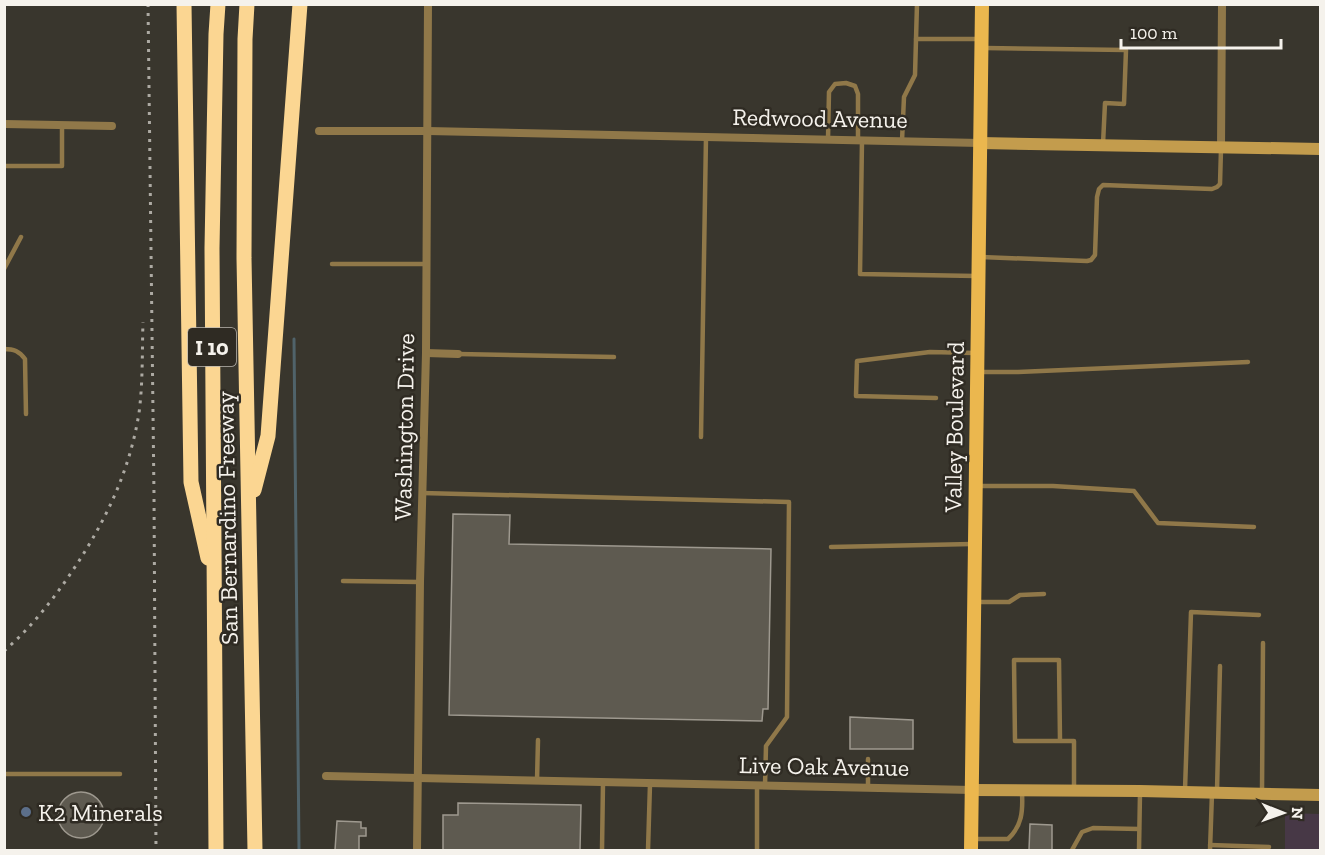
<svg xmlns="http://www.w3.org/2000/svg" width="1325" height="855" viewBox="0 0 1325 855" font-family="'Zilla Slab',serif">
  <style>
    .commercial { fill: #473846 }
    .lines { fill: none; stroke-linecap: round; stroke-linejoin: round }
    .stream { stroke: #50636a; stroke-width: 3 }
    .building { fill: #5e5a50; stroke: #9e998f; stroke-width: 1.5 }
    .lane { stroke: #907849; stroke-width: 4.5 }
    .street { stroke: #907849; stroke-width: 8 }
    .secondary { stroke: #c39c4d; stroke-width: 12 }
    .primary { stroke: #ebb74e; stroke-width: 14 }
    .highway { stroke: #fbd692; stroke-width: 15 }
    .rail { stroke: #adaaa3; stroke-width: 3; stroke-dasharray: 3 6; stroke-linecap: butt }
    .service-dot { fill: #5c6f8a; stroke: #2f2b23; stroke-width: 2 }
    .labels { text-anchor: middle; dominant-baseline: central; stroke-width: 5; stroke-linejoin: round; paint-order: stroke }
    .shield { fill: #2f2b23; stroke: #bab6b0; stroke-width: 1.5 }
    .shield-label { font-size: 22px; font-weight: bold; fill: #f5f2ec }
    .street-label { font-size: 24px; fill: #f5f2ec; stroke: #2f2b23 }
    .poi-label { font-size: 24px; fill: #f5f2ec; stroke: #2f2b23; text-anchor: start }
  </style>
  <rect width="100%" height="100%" fill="#39362d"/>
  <polygon class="commercial" points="1285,813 1320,814 1320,850 1285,850"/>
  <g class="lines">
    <polyline class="stream" points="294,339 299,850"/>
  </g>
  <g class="building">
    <polygon points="453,514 510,515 509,544 771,549 768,709 763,709 762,721 449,715"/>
    <polygon points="850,717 913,720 913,749 850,749"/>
    <circle cx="81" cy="815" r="23"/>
    <polygon points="458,803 581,805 580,850 443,850 443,815 458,815"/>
    <polygon points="337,821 361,822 361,828 366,828 366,836 359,836 359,850 335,850"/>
    <polygon points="1030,824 1052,825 1052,850 1029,850"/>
  </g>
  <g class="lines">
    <g class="lane">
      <polyline points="916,39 980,39"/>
      <polyline points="985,48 1126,50 1124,104 1105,103 1103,144"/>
      <polyline points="828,139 829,92 835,84 846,83 855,86 858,94 858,140"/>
      <polyline points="862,140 860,274 976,276"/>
      <polyline points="902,141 904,97 915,75 917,4"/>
      <polyline points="4,166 62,166 62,126"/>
      <polyline points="981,257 1087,261 1091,260 1095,255 1097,197 1099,189 1103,185 1212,189 1217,187 1220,184 1221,149"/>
      <polyline points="332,264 427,264"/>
      <polyline points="4,269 21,237"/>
      <path d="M 4,349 C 14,349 19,351 25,359 L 26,414"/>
      <polyline points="458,354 614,357"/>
      <polyline points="980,372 1018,372 1248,362"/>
      <polyline points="936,398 856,396 857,361 930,352 975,353"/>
      <polyline points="701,437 706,137"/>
      <polyline points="978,486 1053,486 1134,491 1158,523 1254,527"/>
      <polyline points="422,493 789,502 787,717 766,746 765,786"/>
      <polyline points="831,547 972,544"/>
      <polyline points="343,581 420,582"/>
      <polyline points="976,602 1009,602 1020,595 1044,594"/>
      <polyline points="1060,741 1059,660 1014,660 1015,741 1074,741 1074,788"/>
      <polyline points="4,774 120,774"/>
      <polyline points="537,781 538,740"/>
      <polyline points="868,788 868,759"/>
      <polyline points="1185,790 1191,612 1259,615"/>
      <polyline points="1217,791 1220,666"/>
      <polyline points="1262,792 1263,643"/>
      <path d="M 974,839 L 1008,839 C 1022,826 1023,811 1022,793"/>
      <polyline points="1210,845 1269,847"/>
      <polyline points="602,850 603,783"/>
      <polyline points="648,850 650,784"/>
      <polyline points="757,850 757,786"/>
      <polyline points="1072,850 1082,832 1093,828 1139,829"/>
      <polyline points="1139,850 1140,793"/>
      <polyline points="1210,850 1212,793"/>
    </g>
    <g class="street">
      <polyline points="4,124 112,126"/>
      <polyline points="319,131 428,131 980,143"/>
      <polyline points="1221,147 1222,4"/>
      <polyline points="426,353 458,354"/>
      <polyline points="326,776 972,790"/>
      <polyline points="417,850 420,582 426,353 428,4"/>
    </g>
    <g class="secondary">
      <polyline points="980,143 1320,149"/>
      <polyline points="972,790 1140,791 1320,795"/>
    </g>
    <polyline class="primary" points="971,850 982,4"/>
    <g class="highway">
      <polyline points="184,4 191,482 208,558"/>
      <polyline points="247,4 245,39 244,258 255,850"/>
      <polyline points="254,490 268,436 300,4"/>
      <polyline points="216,850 212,248 216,34 218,4"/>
    </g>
    <g class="rail">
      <polyline points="148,4 154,495 156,850"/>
      <path d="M 4,651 C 33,626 56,596 77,564 C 108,516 130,469 139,413 C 143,383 142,352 143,322"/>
    </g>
  </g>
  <circle class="service-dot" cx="26" cy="812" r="6"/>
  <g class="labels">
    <rect class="shield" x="188" y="328" width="48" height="38" rx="4.5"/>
    <g class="shield-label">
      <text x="212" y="347">I 10</text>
    </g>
    <g class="street-label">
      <text transform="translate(820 118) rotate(1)">Redwood Avenue</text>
      <text transform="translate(404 427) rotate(-89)">Washington Drive</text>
      <text transform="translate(954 427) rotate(-89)">Valley Boulevard</text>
      <text transform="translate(227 518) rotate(-91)">San Bernardino Freeway</text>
      <text transform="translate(824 766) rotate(1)">Live Oak Avenue</text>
    </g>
    <g class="poi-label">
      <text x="38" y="812">K2 Minerals</text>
    </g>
  </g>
  <rect width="1325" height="855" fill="none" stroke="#f5f2ec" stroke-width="12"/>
  <g transform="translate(1283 813) rotate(91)" stroke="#2f2b23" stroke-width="4.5" paint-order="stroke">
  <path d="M0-4.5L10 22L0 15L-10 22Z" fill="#f5f2ec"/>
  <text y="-9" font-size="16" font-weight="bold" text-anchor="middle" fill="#f5f2ec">N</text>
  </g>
  <path d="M1121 39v9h160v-9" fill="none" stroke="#f5f2ec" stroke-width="3"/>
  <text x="1130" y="39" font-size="18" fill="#f5f2ec" stroke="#2f2b23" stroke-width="4.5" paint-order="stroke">100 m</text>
</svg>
